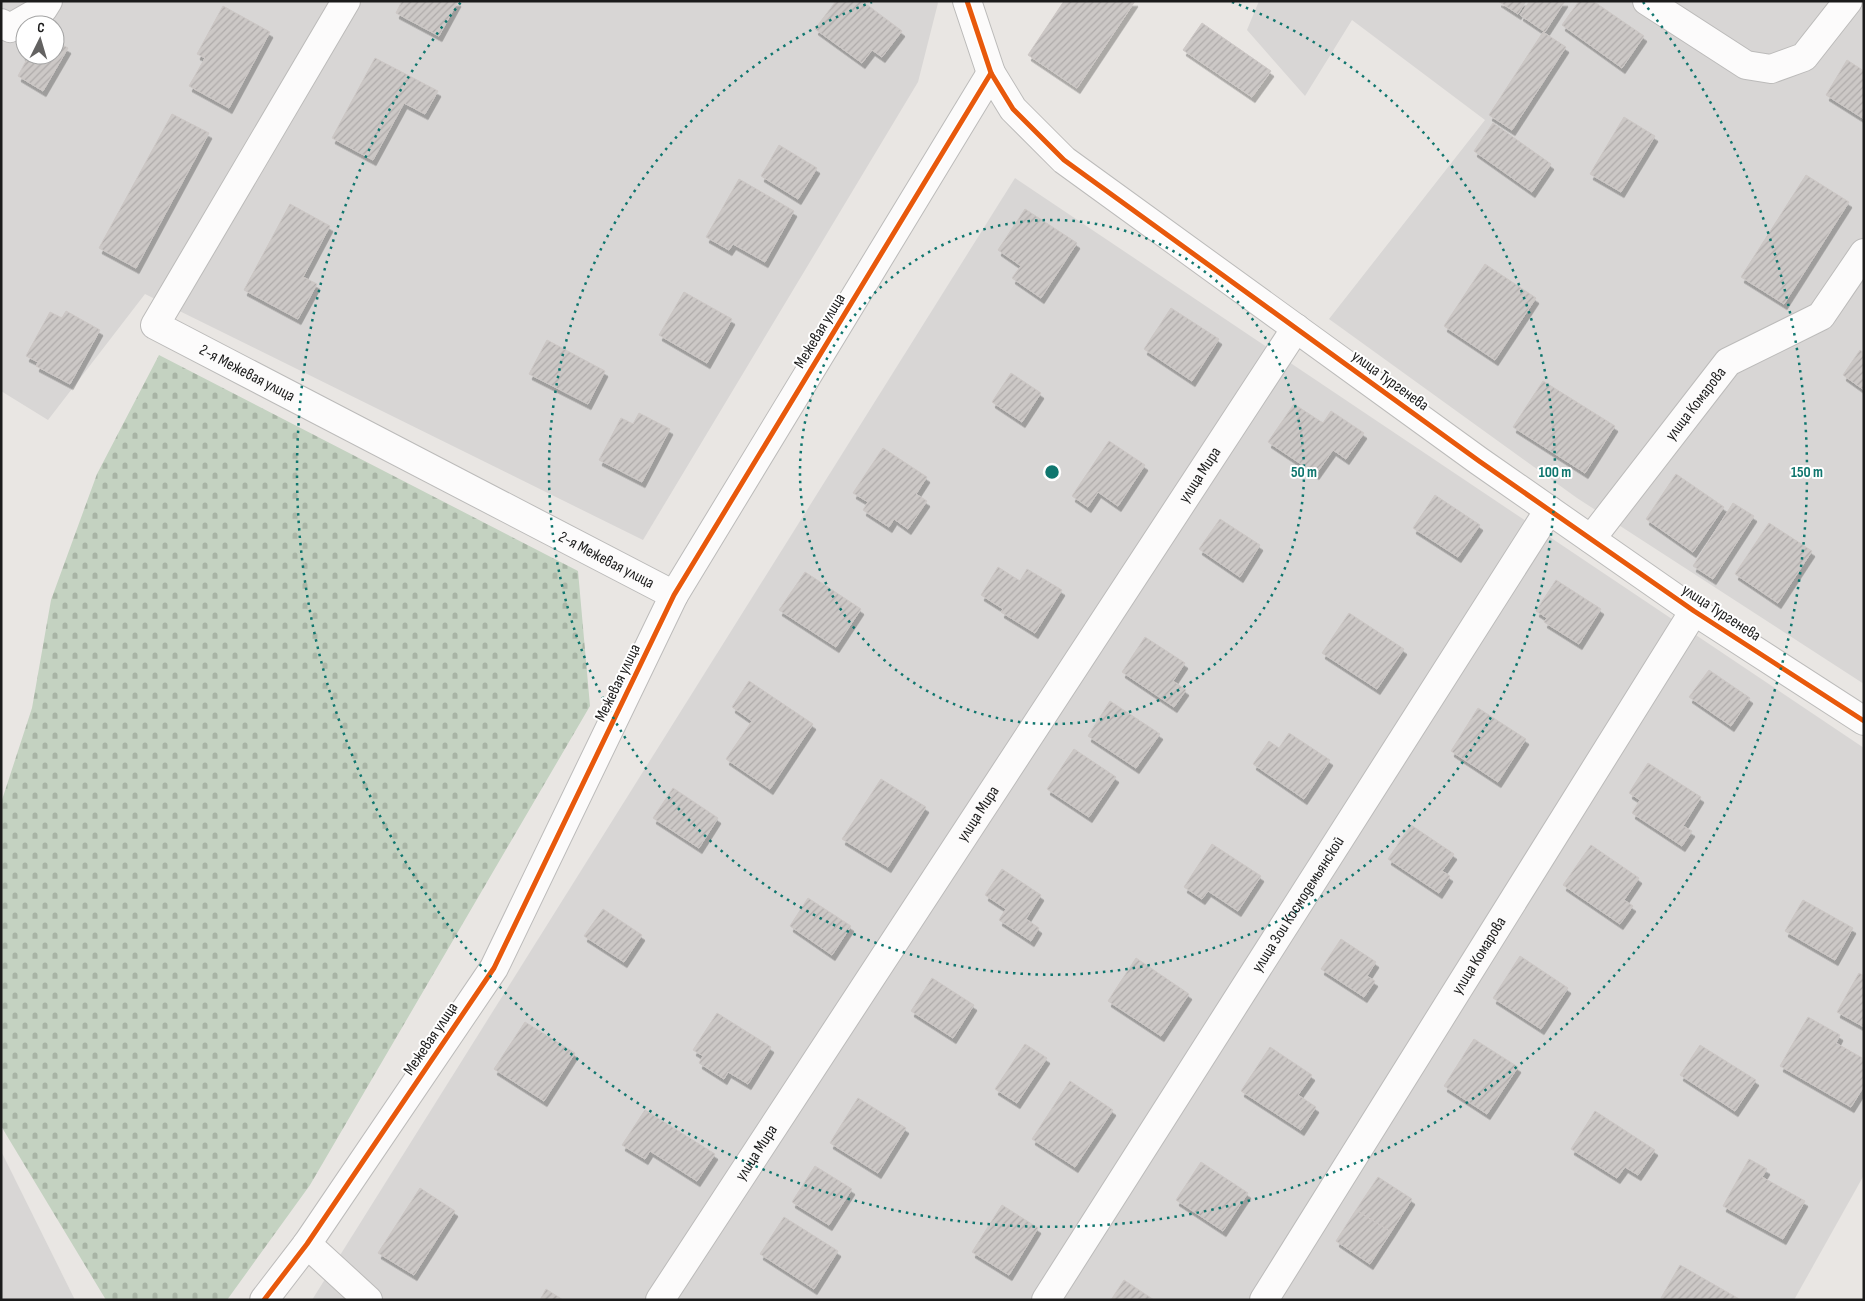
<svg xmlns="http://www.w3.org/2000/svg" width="1865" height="1301" viewBox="0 0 1865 1301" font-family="'Sofia Sans Condensed',sans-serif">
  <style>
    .residential { fill: #d8d6d5; fill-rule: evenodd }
    .cemetery { fill: url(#cemetery-stones) }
    .building { fill: url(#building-hatch); stroke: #ccc7c5; filter: url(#shadow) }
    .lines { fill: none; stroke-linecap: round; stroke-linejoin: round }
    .minor-casing { stroke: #bcbbba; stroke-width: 30 }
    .minor { stroke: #fcfbfb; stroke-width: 28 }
    .cycleway-casing { stroke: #fff; stroke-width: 8 }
    .cycleway { stroke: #e8590c; stroke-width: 5 }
    .ring { fill: none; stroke: #0f766e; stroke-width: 2.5; stroke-dasharray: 2.5 5 }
    .labels { text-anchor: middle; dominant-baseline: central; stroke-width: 4; stroke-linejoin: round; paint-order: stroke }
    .street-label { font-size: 16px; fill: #1b1b1b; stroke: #fff }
    .centre { fill: #0f766e; stroke: #fff; stroke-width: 2.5 }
    .ring-label { font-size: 15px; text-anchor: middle; font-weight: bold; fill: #0f766e; stroke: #fff; stroke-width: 4; stroke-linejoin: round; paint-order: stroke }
  </style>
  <defs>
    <pattern id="cemetery-stones" width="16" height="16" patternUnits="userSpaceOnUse" patternTransform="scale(1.25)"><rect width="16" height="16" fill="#c4d2c1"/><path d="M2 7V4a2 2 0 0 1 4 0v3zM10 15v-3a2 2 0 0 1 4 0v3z" fill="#a8b4a5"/></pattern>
    <pattern id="building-hatch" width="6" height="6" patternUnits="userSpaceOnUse" patternTransform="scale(1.25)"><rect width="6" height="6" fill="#ccc8c6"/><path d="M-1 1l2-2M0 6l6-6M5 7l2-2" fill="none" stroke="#afabaa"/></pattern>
    <filter id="shadow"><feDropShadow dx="3" dy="5.5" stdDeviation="0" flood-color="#0004"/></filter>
  </defs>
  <rect width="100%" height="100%" fill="#e9e6e3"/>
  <g class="residential">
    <path d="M 1,1 L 937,1 L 938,3 L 918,82 L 643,540 L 145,294 L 48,420 L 1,391 ZM 25,25 L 55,25 L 55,55 L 25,55 Z"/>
    <polygon points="1259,1 1864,1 1864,684 1577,498 1329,319 1485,120 1352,20 1305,96 1247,30"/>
    <polygon points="1015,178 1864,748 1864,1175 1794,1300 312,1300"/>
    <polygon points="1,1151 75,1300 1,1300"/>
  </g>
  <polygon class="cemetery" points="159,355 578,571 590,706 310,1185 227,1300 106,1300 1,1126 1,803 32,708 51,600 97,474"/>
  <g class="building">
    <polygon points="402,1 458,1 439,36 396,13"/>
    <polygon points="836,1 862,1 902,31 882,57 872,50 862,63 815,29"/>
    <polygon points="1064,1 1135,1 1077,88 1028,55"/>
    <polygon points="1498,1 1526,1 1518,14"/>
    <polygon points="1530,1 1565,1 1545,32 1520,15"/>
    <polygon points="1579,1 1593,1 1644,36 1622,68 1562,25"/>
    <polygon points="223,6 270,32 229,108 189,86 205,58 197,54"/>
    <polygon points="1202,23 1271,71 1252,97 1183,50"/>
    <polygon points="1543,32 1566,47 1512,130 1489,115"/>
    <polygon points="55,41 68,48 43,91 18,76 27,59 22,55 25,50 25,55 55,55"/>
    <polygon points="375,58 438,91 425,114 404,103 373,160 332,138"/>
    <polygon points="1847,60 1864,71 1864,119 1826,95"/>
    <polygon points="172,114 209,133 136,268 99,248"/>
    <polygon points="1624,117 1655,136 1621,192 1590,174"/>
    <polygon points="1493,123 1551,164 1532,192 1474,151"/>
    <polygon points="779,145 817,168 798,199 761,176"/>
    <polygon points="1806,175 1849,202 1784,304 1741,277"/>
    <polygon points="739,179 794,211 765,262 733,244 729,250 706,237"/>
    <polygon points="290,204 330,226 303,277 317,284 298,319 244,290"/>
    <polygon points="1025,209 1077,243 1041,298 1012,278 1021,266 998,250"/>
    <polygon points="1485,264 1536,298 1495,360 1444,326"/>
    <polygon points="684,292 732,319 707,363 659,335"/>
    <polygon points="1171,308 1219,339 1192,381 1144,349"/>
    <polygon points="66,311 100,330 70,384 36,366 38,362 26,356 50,312 62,318"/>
    <polygon points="547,340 605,371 588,404 529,374"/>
    <polygon points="1860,350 1864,353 1864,390 1843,375"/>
    <polygon points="1011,373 1041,393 1022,422 992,402"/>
    <polygon points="1543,381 1615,426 1585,473 1513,427"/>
    <polygon points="1294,404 1323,423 1331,411 1364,433 1346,459 1333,450 1316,474 1268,442"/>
    <polygon points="639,413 670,429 642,482 599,460 621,418 633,424"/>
    <polygon points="1109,441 1145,465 1118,506 1098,492 1088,507 1072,496"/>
    <polygon points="883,448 927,477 916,494 927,501 908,529 894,519 889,527 863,510 868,502 853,493"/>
    <polygon points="1676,474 1724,507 1693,552 1646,519"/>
    <polygon points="1435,495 1480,525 1458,557 1413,528"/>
    <polygon points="1733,503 1754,516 1713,579 1693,566"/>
    <polygon points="1220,519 1260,545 1240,577 1199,549"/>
    <polygon points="1769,523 1812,551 1778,603 1735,574"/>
    <polygon points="998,567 1020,581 1027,569 1062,590 1035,633 1001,612 1003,609 981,595"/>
    <polygon points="805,572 861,609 836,647 779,610"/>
    <polygon points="1556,580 1601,609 1579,644 1544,622 1547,618 1536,611"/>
    <polygon points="1349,613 1404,649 1377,689 1322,653"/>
    <polygon points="1145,637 1185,663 1173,681 1186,690 1174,707 1122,672"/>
    <polygon points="1709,670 1750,698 1731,726 1689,697"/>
    <polygon points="749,681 813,724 770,789 726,759 752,721 732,707"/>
    <polygon points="1110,701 1160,734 1136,768 1088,736"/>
    <polygon points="1478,708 1526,739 1498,782 1451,751"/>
    <polygon points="1289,733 1330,760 1304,799 1253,764 1269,741 1279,748"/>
    <polygon points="1074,749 1116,777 1089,817 1047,789"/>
    <polygon points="1648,763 1701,797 1683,826 1692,831 1682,846 1632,813 1640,800 1629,793"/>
    <polygon points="881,779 926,807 888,867 842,839"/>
    <polygon points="673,788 718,818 699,848 653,818"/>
    <polygon points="1411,825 1454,854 1442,871 1450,876 1439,893 1388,859"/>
    <polygon points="1212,844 1261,876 1238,911 1208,891 1202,899 1184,887"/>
    <polygon points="1591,845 1639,878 1624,900 1633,906 1620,924 1563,885"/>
    <polygon points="1002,869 1041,895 1026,919 1039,928 1031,941 999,920 1006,909 985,895"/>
    <polygon points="808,898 851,926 832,955 790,926"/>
    <polygon points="1803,900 1853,928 1835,960 1785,931"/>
    <polygon points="603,909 642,935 624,962 584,936"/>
    <polygon points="1341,939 1376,962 1367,976 1375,981 1364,997 1321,969"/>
    <polygon points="1520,956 1568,988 1541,1029 1493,998"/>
    <polygon points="1136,958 1189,994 1161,1036 1108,1001"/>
    <polygon points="1859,973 1864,976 1864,1027 1837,1012"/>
    <polygon points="932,978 974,1005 953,1038 911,1011"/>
    <polygon points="717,1013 771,1047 748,1084 728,1072 724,1079 699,1063 703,1056 693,1050"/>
    <polygon points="1808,1017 1840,1035 1836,1043 1864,1059 1864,1086 1851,1107 1780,1066"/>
    <polygon points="525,1022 575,1053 544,1101 494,1069"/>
    <polygon points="1474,1039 1518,1067 1487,1114 1444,1086"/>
    <polygon points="1025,1044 1047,1058 1017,1103 995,1089"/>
    <polygon points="1700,1045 1756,1080 1735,1111 1680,1075"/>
    <polygon points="1270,1047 1312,1075 1298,1095 1316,1107 1301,1130 1241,1091"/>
    <polygon points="1070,1081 1113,1110 1075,1167 1032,1139"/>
    <polygon points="858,1098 906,1128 878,1173 830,1143"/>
    <polygon points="645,1110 715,1154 697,1181 650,1151 645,1159 622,1145"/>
    <polygon points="1595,1111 1655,1150 1638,1175 1625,1167 1617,1178 1571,1149"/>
    <polygon points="1749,1159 1767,1169 1762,1177 1805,1201 1783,1239 1723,1206"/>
    <polygon points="1201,1162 1248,1193 1223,1231 1176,1200"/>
    <polygon points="815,1166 852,1189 829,1225 792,1202"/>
    <polygon points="1378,1177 1412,1199 1391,1232 1356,1210"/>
    <polygon points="420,1188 455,1211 414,1275 378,1253"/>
    <polygon points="1002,1205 1038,1228 1009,1275 972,1252"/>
    <polygon points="1356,1210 1391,1232 1370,1264 1336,1241"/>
    <polygon points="784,1217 838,1251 814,1289 760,1254"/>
    <polygon points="1680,1265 1741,1300 1664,1300 1661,1298"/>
    <polygon points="1124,1280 1154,1300 1111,1300"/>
    <polygon points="546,1289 563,1300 540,1300"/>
  </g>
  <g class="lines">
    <g class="minor-casing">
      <g id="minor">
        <path id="s1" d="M 346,1 L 155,325 L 674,595"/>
        <polyline points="967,1 991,73 1013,109 1064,160 1479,461 1694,611 1864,721"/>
        <polyline points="1647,1 1746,65 1771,69 1804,57 1848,1"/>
        <polyline points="1,23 10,28 43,9 48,1"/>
        <path id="s2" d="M 1591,539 L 1728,362 L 1821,316 L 1864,253"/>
        <polyline points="307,1244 368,1300"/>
        <polyline points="264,1300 307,1244 494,968 674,595 991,73"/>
        <path id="s3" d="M 660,1300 L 1296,328"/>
        <path id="s4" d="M 1046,1300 L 1549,510"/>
        <path id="s5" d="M 1264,1300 L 1694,611"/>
      </g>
    </g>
    <use href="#minor" class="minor"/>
    <g class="cycleway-casing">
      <g id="cycleway">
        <polyline points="967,1 991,73 1013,109 1064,160 1479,461 1694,611 1864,721"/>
        <polyline points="264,1300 307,1244 494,968 674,595 991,73"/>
      </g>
    </g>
    <use href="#cycleway" class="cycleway"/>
  </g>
  <g class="ring">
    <circle cx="1052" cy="472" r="252"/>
    <path d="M1232 2A503 503 0 1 1 872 2"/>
    <path d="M1643 2A755 755 0 1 1 461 2"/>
  </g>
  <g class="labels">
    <g class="street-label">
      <text transform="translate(820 331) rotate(-59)">Межевая улица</text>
      <text stroke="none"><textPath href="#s1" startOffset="480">2-я Межевая улица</textPath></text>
      <text transform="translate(1390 381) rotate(36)">улица Тургенева</text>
      <text stroke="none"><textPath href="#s2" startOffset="171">улица Комарова</textPath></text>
      <text stroke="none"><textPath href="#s3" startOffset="986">улица Мира</textPath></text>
      <text stroke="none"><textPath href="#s1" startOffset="885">2-я Межевая улица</textPath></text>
      <text transform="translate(1721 613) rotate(33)">улица Тургенева</text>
      <text transform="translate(618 683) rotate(-64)">Межевая улица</text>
      <text stroke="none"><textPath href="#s3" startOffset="581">улица Мира</textPath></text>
      <text stroke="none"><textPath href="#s4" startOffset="469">улица Зои Космодемьянской</textPath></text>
      <text stroke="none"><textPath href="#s5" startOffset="406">улица Комарова</textPath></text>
      <text transform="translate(431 1039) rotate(-56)">Межевая улица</text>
      <text stroke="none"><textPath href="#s3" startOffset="176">улица Мира</textPath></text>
    </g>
  </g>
  <circle cx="1052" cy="472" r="8" class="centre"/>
  <g class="ring-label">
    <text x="1304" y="477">50 m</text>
    <text x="1555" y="477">100 m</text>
    <text x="1807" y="477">150 m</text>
  </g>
  <rect width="1865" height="1301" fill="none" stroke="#1b1b1b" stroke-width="5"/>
  <g transform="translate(40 40) rotate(5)"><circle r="24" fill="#ffffff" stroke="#a4a4a4"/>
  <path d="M0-4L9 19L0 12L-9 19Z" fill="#636261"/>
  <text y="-8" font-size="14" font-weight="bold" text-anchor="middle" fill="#1b1b1b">С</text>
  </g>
</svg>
